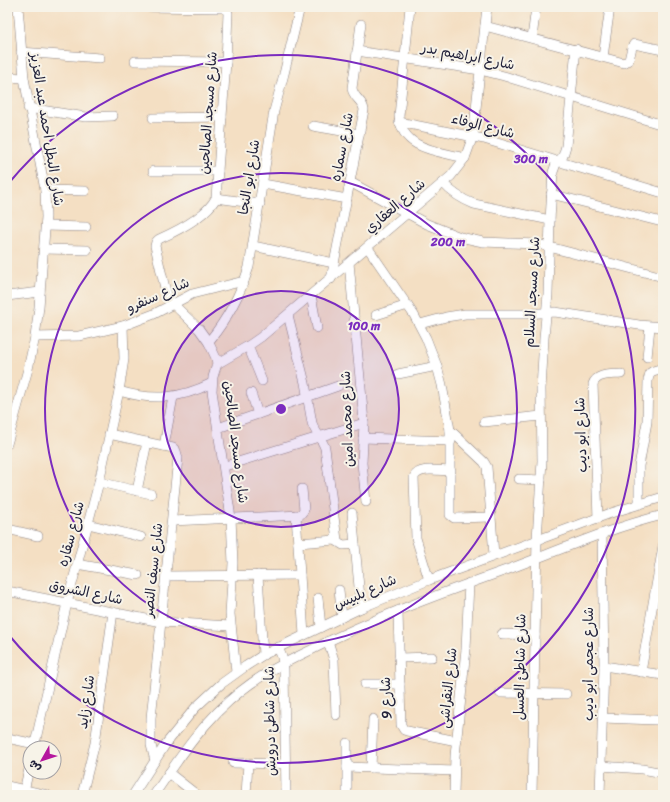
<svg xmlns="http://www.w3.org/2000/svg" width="670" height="802" viewBox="0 0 670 802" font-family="Sriracha,'Playpen Sans Arabic',sans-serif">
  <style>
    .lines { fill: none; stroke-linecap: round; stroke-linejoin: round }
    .minor-casing { stroke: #8b807f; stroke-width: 10 }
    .minor { stroke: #fff; stroke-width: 9 }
    .ring { fill: none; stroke: #7b2cbf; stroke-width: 2 }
    .labels { text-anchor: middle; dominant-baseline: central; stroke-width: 4; stroke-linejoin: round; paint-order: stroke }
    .street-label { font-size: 14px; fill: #22223b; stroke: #f7f3e8 }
    .centre { fill: #7b2cbf; stroke: #f7f3e8; stroke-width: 2 }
    .ring-label { font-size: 12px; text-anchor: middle; font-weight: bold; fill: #7b2cbf; stroke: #f7f3e8; stroke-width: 4; stroke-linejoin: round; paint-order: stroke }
  </style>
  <rect width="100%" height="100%" fill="#f7f3e8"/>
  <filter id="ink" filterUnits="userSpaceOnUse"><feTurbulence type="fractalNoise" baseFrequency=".025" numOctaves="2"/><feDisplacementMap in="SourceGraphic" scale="8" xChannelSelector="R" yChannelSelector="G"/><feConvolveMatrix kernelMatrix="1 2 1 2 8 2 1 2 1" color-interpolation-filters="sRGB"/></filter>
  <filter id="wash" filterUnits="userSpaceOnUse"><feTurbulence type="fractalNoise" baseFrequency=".012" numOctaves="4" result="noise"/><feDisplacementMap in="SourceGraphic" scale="16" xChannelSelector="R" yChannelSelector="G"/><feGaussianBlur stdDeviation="0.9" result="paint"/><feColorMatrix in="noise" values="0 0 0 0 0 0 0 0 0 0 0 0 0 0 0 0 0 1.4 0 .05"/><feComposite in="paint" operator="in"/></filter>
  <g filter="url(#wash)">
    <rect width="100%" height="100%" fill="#f4dfc3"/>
  </g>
  <g filter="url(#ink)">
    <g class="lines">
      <g class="minor-casing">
        <g id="minor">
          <path d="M 145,7 L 222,8 L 226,9 L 228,13 L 226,62 L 216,198 C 206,217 177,231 159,239 L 156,242 L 155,246 L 165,288 L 169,300 L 199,329 L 209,343 L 216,358 L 217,364 L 213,377 L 212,391 L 231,518 L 233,563 L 230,614 L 236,672"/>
          <path d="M 410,7 L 399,116 C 402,150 438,151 465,158"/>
          <polyline points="485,26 624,63 629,60 632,47 634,44 663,50"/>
          <polyline points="532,38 536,7"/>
          <polyline points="357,51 480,70 504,76 663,125"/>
          <polyline points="21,52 100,58"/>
          <polyline points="603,57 610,7"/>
          <polyline points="135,61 226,62"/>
          <polyline points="7,77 24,78"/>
          <polyline points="28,108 86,117 113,116"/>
          <polyline points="153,118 222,117"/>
          <polyline points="399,122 484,139 663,193"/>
          <polyline points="313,126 359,134"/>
          <polyline points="153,171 218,171"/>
          <polyline points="350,182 427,224 460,237 483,242 538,244 663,277"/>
          <path d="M 443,183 C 452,193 461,199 474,204 L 550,220"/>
          <polyline points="263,184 347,199"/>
          <polyline points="45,190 85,191"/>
          <polyline points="551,194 662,222"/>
          <polyline points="216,198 260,204"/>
          <polyline points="46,226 86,227"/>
          <polyline points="253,246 334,263"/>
          <polyline points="368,248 414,315 426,338 437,366 442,385 450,430 450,515 454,518 491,517"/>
          <polyline points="44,249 87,250"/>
          <polyline points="349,263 362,399 364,423 362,463 366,502"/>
          <path d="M 331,279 L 364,110 C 363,100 353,98 352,88 L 361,24"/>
          <polyline points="311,295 317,328"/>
          <polyline points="7,296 40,292"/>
          <path d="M 288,315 L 305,383 L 312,423 C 315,432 322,439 325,448 L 337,540"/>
          <polyline points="376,315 408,305"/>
          <polyline points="420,324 446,317 465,314 526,314 555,312 639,325 663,327"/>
          <polyline points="35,337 79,336 123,326 154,314 192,294 244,281"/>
          <path d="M 209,343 L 210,340 C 227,319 241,292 249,267 L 274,111 L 284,74 L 300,7"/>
          <polyline points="248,346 262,381"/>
          <polyline points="647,357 650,327"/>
          <polyline points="217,364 248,346 261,337 451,176 465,158 473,136 487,7"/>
          <polyline points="398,374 437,366"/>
          <path d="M 119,391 C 153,401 180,399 212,383"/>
          <polyline points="251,393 258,414"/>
          <polyline points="484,422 541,416"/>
          <polyline points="218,428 338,386"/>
          <polyline points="450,430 484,462 487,467 494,555"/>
          <polyline points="109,434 173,448 176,451 178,458 151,718 151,745 155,761"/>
          <polyline points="363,438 451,441"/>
          <polyline points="7,444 28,369 35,337 39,307 46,217 45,190 24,78 18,7"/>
          <polyline points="164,446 173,397"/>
          <polyline points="225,466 364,423"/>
          <polyline points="519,479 541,480"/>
          <polyline points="99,482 151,494"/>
          <polyline points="137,491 147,442"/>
          <polyline points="639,504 639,466 647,422 648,380 650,373 653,371 663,368"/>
          <polyline points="352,513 361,608"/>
          <polyline points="296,515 304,635"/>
          <path d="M 598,518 L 593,384 C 597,373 611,375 621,374"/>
          <polyline points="172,521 300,515 304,510 302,489"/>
          <polyline points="88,524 141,537"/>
          <polyline points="7,529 38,536"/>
          <polyline points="298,543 335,540 343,545 355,544"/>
          <polyline points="77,564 138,575"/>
          <polyline points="258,575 263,655"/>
          <polyline points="166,576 300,575"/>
          <path d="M 429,580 L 416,538 L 414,477 C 419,466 440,471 451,471"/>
          <polyline points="339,590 342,617"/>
          <polyline points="7,591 161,622 231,626"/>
          <polyline points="318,598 321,627"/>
          <polyline points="398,611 401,725 404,730 407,731 457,741"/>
          <polyline points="502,634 535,635"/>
          <polyline points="328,641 334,660 336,715"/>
          <polyline points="278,647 282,657 284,669 286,795"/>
          <polyline points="399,658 432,657"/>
          <polyline points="604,666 663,675"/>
          <polyline points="641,672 663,546"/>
          <polyline points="365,684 400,684"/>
          <polyline points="500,693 566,694"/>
          <polyline points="602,718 656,720"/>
          <polyline points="7,738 35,744"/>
          <polyline points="34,748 67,603 99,482 119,391 124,359 123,326"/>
          <polyline points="233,763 285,764"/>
          <polyline points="601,766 642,769 663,773"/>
          <polyline points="347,767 454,771"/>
          <polyline points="371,768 373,719"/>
          <polyline points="169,773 197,795"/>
          <polyline points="7,786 47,795"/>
          <polyline points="23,795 30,765"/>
          <polyline points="82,795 95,743 113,612"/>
          <polyline points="133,795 165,745 195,708 221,684 246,666 263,655 361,608 429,580 611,513 663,497"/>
          <path d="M 154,795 C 179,758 205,719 241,691 C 262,674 286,662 311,650 C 375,617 442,593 509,569 C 560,550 610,528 663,515"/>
          <polyline points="246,795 248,763"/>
          <polyline points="347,795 347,743"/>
          <polyline points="454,795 455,756 466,649 469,583"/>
          <polyline points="532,795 537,539 542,461 541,389 544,338 548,294 550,220 553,172 556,164 563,156 566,146 576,49"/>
          <polyline points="600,795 604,666 602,534"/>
        </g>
      </g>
      <use href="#minor" class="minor"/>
    </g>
  </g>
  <circle cx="281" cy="409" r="118" fill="#7b2cbf" fill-opacity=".12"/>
  <g class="ring">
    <circle cx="281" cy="409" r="118"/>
    <circle cx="281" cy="409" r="236"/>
    <path d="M8 184A354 354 0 1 1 8 634"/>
  </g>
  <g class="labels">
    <g class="street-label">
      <text transform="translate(468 56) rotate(11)">شارع ابراهيم بدر</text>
      <text transform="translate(208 113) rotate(-86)">شارع مسجد الصالحين</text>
      <text transform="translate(483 126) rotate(14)">شارع الوفاء</text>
      <text transform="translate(47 129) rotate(81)">شارع البطل احمد عبد العزيز</text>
      <text transform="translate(342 147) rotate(-79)">شارع سماره</text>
      <text transform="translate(249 177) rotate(-81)">شارع ابو النجا</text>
      <text transform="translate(395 206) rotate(-41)">شارع العقاري</text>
      <text transform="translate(532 292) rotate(-87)">شارع مسجد السلام</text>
      <text transform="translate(158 295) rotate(-24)">شارع سنفرو</text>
      <text transform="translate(347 419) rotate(-92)">شارع محمد امين</text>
      <text transform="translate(581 435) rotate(-92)">شارع ابو ديب</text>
      <text transform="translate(236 442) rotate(83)">شارع مسجد الصالحين</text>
      <text transform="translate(71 534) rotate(-75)">شارع سقاره</text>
      <text transform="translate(153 570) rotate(-84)">شارع سيف النصر</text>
      <text transform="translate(86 592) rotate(12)">شارع الشروق</text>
      <text transform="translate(365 592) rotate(-24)">شارع بلبيس</text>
      <text transform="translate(588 664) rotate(-90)">شارع عجمى ابو ديب</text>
      <text transform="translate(520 667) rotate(-89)">شارع شاطئ العسل</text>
      <text transform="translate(448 688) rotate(-84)">شارع النقراشى</text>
      <text transform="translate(386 698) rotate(-92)">شارع 9</text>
      <text transform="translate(86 702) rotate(-82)">شارع زايد</text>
      <text transform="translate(270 721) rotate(-91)">شارع شاطئ درويش</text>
    </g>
  </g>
  <circle cx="281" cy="409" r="6" class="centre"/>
  <g class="ring-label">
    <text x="531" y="163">300 m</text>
    <text x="448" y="246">200 m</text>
    <text x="364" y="330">100 m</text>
  </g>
  <rect width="670" height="802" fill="none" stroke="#f7f3e8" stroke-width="24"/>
  <g transform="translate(42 760) rotate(231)"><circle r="19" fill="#f7f3e8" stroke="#a29fa3"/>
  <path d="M0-3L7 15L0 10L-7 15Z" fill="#b5179e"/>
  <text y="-6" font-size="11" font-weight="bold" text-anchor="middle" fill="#22223b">ش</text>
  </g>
</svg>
